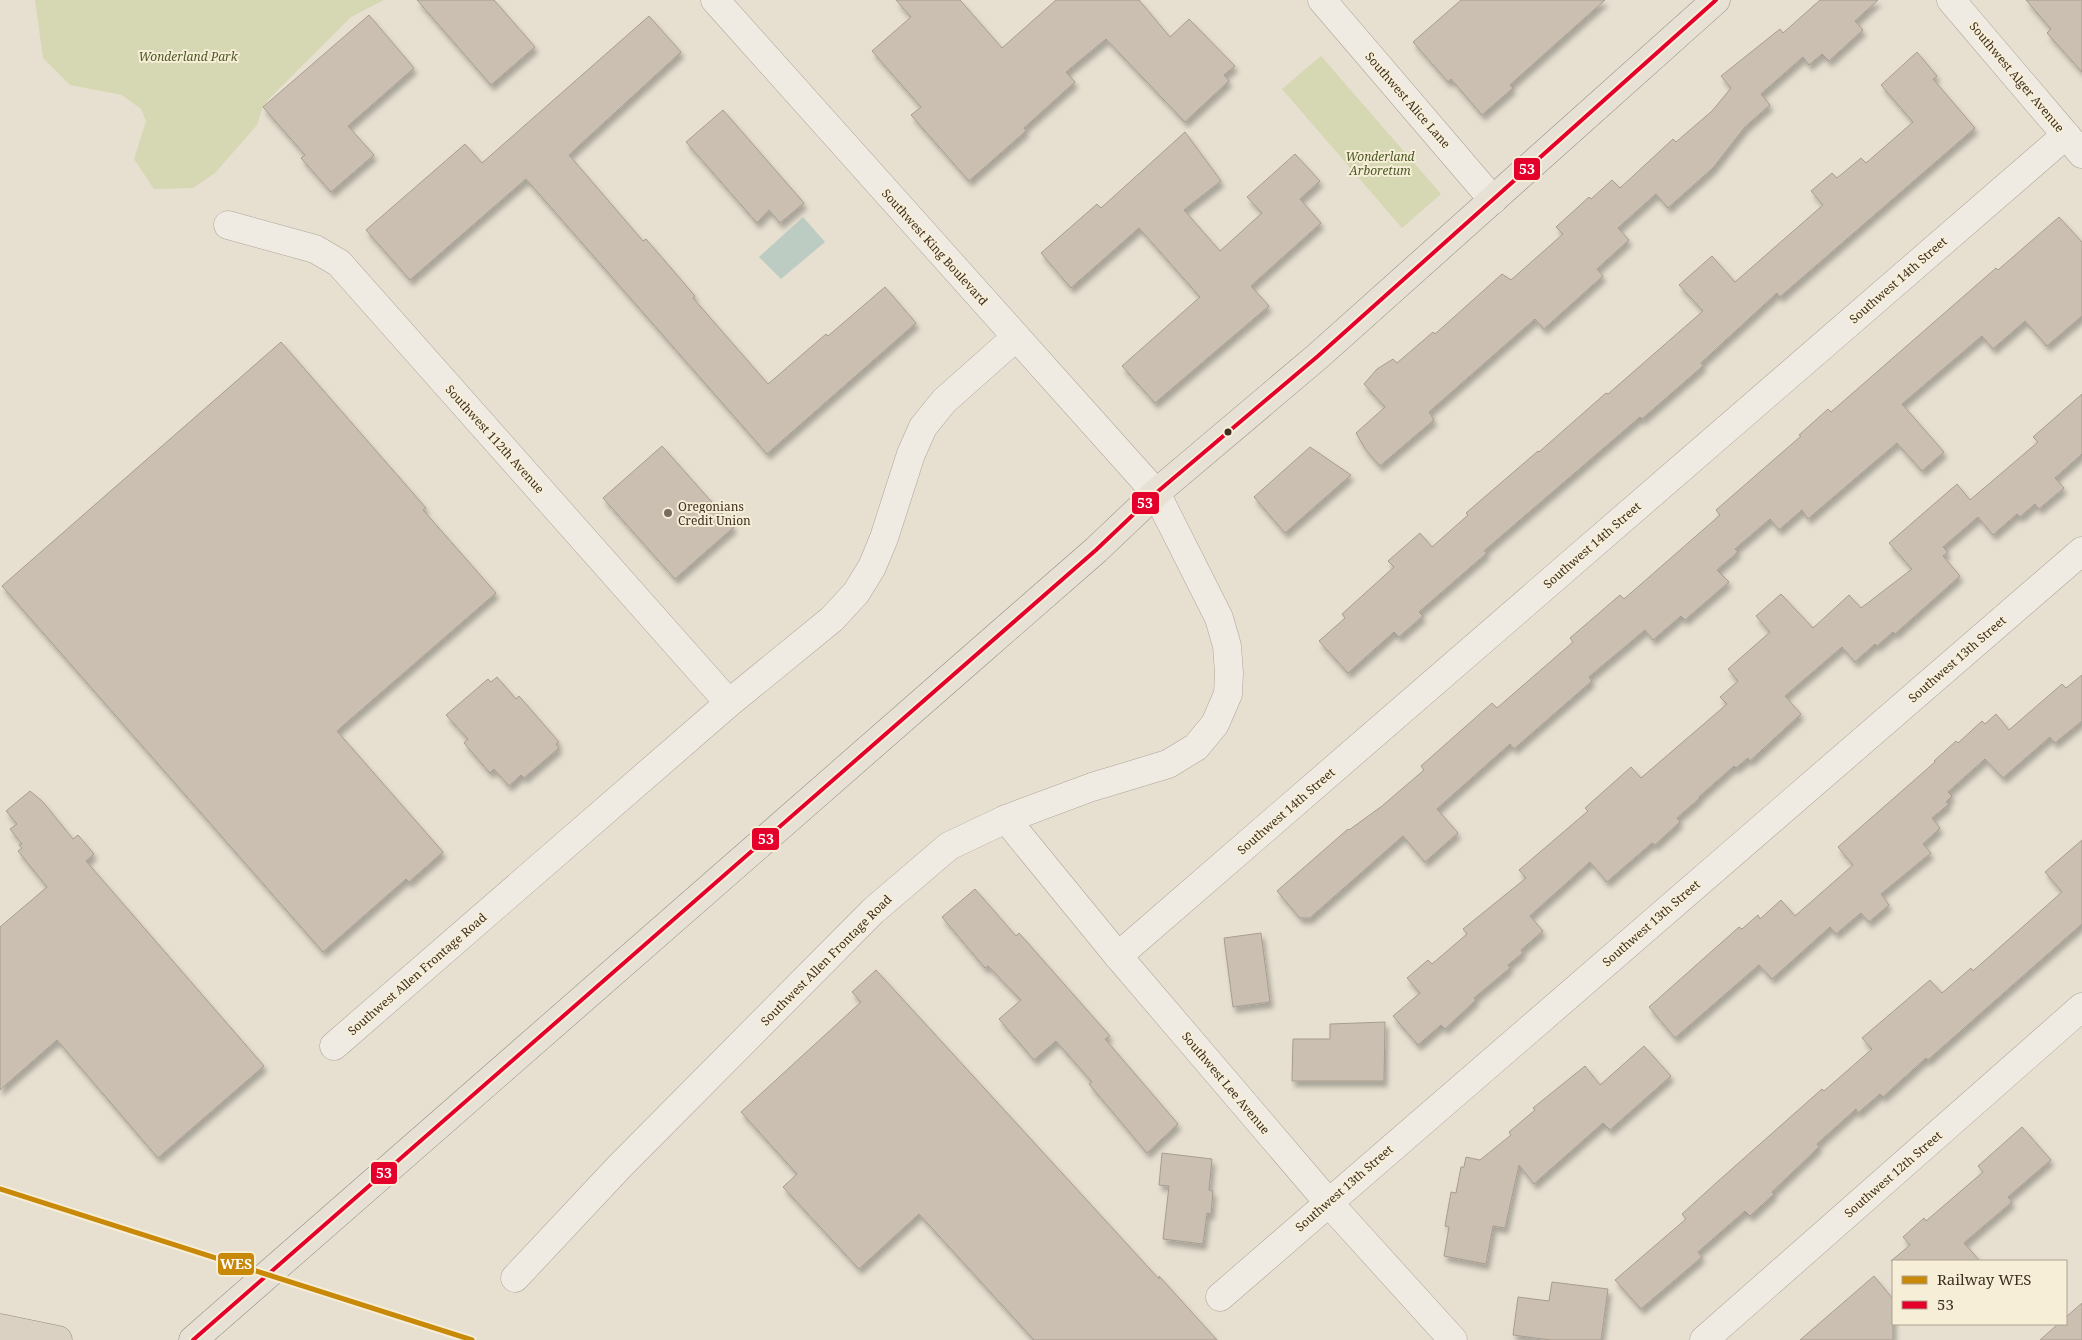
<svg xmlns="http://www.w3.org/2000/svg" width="2082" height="1340" viewBox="0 0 2082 1340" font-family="'Noto Serif',serif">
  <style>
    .green { fill: #d6d7b3 }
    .water { fill: #bcccc2 }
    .building { fill: #cbbfb2; stroke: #a89c90; filter: url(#shadow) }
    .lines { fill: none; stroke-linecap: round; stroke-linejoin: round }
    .minor-casing { stroke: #ada599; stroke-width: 29 }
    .major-casing { stroke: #928b80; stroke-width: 29 }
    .highway-casing { stroke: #928b80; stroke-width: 29 }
    .minor { stroke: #efebe3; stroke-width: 28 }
    .major { stroke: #e6e1d4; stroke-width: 28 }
    .highway { stroke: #dad1c2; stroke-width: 28 }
    .bus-1-casing { stroke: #f7eed8; stroke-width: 8 }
    .bus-1 { stroke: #e4002b; stroke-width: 4 }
    .rail-1-casing { stroke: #f7eed8; stroke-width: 9 }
    .rail-1 { stroke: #c88808; stroke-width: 5 }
    .bus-dot { fill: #3d2e20; stroke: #f7eed8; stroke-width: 2 }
    .poi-dot { fill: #786c5e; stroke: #f7eed8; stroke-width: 2 }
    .labels { text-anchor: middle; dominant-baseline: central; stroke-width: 4; stroke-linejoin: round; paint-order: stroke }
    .park-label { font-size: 12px; font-style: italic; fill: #4d5a26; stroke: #f7eed8 }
    .street-label { font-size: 12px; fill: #3d2e20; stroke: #f7eed8 }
    .poi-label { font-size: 12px; fill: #3d2e20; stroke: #f7eed8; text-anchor: start }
    .line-badge { stroke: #f7eed8; stroke-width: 2 }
    .badge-label { font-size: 14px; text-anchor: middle; font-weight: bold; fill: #fff }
  </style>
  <defs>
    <filter id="shadow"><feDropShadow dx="3" dy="5.5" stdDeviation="2.5" flood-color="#0004"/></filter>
  </defs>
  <rect width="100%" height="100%" fill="#e7e0d1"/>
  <g class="green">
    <polygon points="35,0 384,0 351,17 269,99 263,107 257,125 215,173 193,188 154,189 134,159 146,121 141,109 122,95 70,85 43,58"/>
    <polygon points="1321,56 1441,194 1402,228 1282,89"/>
  </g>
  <polygon class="water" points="803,217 825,242 781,279 759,257"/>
  <g class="building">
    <polygon points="417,0 494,0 535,47 491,85"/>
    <polygon points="896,0 960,0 1002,48 1056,0 1139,0 1170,37 1189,19 1235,66 1224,75 1229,81 1185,122 1106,39 1066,72 1075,82 1024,128 1026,131 969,181 911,115 921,107 872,51 911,17"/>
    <polygon points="1461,0 1605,0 1510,85 1513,88 1482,115 1451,79 1448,82 1413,42"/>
    <polygon points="1820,0 1878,0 1855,21 1863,30 1829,61 1822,54 1809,65 1803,57 1761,94 1770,105 1745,127 1713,168 1668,208 1656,194 1618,228 1629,240 1597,269 1603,276 1544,329 1535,319 1429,412 1434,420 1380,466 1366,450 1356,433 1385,407 1364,384 1377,369 1393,359 1397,363 1433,332 1435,334 1502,274 1511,280 1563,234 1556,227 1589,197 1591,199 1612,180 1620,188 1673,139 1676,142 1712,111 1731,88 1721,76 1780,29 1783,33"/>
    <polygon points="2026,0 2082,0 2082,72 2047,33 2051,29"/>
    <polygon points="369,15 414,68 348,126 374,155 331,192 301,158 305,155 263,107"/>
    <polygon points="649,16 681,52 569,155 643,241 646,239 695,296 693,298 768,384 826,334 828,336 885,287 916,323 767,454 526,179 410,280 366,230 465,144 482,163"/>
    <polygon points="1917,52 1937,76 1933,79 1975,128 1780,297 1777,293 1701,363 1703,366 1642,419 1640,417 1484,551 1487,553 1419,612 1423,616 1399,637 1394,632 1348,673 1319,641 1345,618 1342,614 1394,567 1388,561 1420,533 1432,547 1468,515 1466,513 1538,451 1539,452 1606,393 1608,394 1703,311 1679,285 1712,256 1735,282 1823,205 1811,191 1832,173 1837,178 1861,158 1866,163 1913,122 1881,85"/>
    <polygon points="723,110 804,203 780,223 769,210 757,223 686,142"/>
    <polygon points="1185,132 1221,181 1184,210 1220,251 1262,213 1247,197 1295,154 1320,181 1300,199 1321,223 1251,286 1269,306 1155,403 1122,366 1200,297 1139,228 1071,288 1041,253 1097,204 1101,208"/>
    <polygon points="2059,217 2082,242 2082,316 2047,346 2025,321 1993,349 1982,336 1902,404 1944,452 1922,471 1897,443 1808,519 1802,510 1779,530 1770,519 1735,549 1738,552 1717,570 1729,582 1685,620 1681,616 1653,640 1645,630 1589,677 1592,681 1514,749 1510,744 1437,809 1458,833 1425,862 1403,836 1310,918 1300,918 1277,891 1348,829 1349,830 1382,806 1424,770 1421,766 1492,703 1497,708 1573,642 1570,638 1620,595 1624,599 1720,515 1716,510 1801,436 1799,435 1828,409 1831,412 1996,268 1998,270"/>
    <polygon points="281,342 426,508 423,510 496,593 337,731 443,852 409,882 406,879 323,952 2,586"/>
    <polygon points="2082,394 2082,454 2055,478 2064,488 2039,509 2035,504 2020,517 2017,514 1993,535 1978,517 1943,547 1948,552 1943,556 1960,576 1895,634 1893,632 1877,646 1875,644 1855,662 1842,647 1785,696 1801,714 1750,761 1748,758 1736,768 1734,766 1699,797 1700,798 1677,818 1680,822 1655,845 1652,843 1607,882 1590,862 1530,916 1543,931 1521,950 1523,953 1508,965 1510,968 1474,998 1476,1000 1445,1029 1441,1025 1418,1045 1393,1016 1420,993 1407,978 1428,960 1432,964 1467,934 1463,929 1526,878 1519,870 1588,811 1585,808 1631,767 1641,778 1727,704 1720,697 1738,681 1728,669 1770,632 1756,616 1781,594 1813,628 1849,595 1861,608 1912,569 1889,543 1957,484 1970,500 2038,442 2033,437"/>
    <polygon points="662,446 734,527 675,579 603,498"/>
    <polygon points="1310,447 1351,475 1285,533 1254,497"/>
    <polygon points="2082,675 2082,721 2055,743 2050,737 2003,778 1985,759 1948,792 1952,796 1946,802 1949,804 1932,818 1940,828 1923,844 1931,853 1881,894 1889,905 1869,922 1861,913 1836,934 1830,927 1772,979 1759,965 1675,1038 1649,1007 1739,927 1742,929 1758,915 1760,919 1781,900 1795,916 1853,865 1838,847 1935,762 1934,761 1956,741 1958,743 1982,721 1985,724 1996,714 2009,730 2062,684 2066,688"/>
    <polygon points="497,677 516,699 519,696 559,742 556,744 559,748 524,778 521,775 509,786 494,769 490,773 464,743 468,739 446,715 488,679 491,682"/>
    <polygon points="30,791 43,802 73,839 78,835 94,854 86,861 264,1066 158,1158 57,1040 0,1090 0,927 47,887 18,851 22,848 19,845 22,844 10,829 17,824 6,811"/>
    <polygon points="2082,840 2082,924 1928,1060 1926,1058 1883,1097 1880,1094 1858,1113 1856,1109 1817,1144 1819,1147 1772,1192 1774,1194 1750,1216 1745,1211 1698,1252 1702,1257 1641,1309 1615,1280 1686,1219 1682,1214 1716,1183 1822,1089 1824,1091 1872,1049 1862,1038 1930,980 1942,993 1971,968 1973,971 2062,892 2045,872"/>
    <polygon points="975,889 1016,936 1019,933 1110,1036 1105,1039 1178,1124 1147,1153 1089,1084 1092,1082 1056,1041 1034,1060 999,1019 1021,1000 988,966 985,968 942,917"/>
    <polygon points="1261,933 1270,1002 1233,1007 1224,938"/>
    <polygon points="876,970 1159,1279 1159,1276 1217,1340 1034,1340 919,1214 859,1269 783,1187 797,1174 741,1112 861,1002 852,992"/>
    <polygon points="1385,1022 1384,1081 1292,1081 1293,1039 1330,1039 1330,1024"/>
    <polygon points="1644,1046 1671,1076 1610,1130 1603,1123 1534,1184 1519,1165 1505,1228 1493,1226 1486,1264 1444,1256 1449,1227 1445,1226 1451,1192 1456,1193 1461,1167 1464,1167 1466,1157 1480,1160 1511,1135 1509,1132 1535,1110 1533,1108 1585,1066 1600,1085"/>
    <polygon points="2022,1127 2051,1160 2008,1197 2012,1202 1964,1243 1980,1261 1891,1261 1910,1245 1903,1237 1924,1218 1926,1221 1983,1172 1978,1166"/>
    <polygon points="1162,1153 1212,1159 1209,1190 1213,1191 1211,1214 1207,1213 1203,1244 1163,1239 1169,1186 1159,1185"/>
    <polygon points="1874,1276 1893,1299 1893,1340 1800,1340"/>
    <polygon points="1552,1282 1608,1289 1601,1340 1551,1340 1513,1335 1518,1297 1549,1301"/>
    <polygon points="2082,1303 2082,1340 2040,1340 2058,1324 2066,1324 2066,1317"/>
  </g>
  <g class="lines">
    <g class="minor-casing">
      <g id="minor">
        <polyline points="1322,0 1493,200"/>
        <polyline points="1951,0 2082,154"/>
        <polyline points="228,225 315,249 339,263 729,703"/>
        <polyline points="1006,819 1118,956 1328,1202 1453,1340"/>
        <polyline points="1118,956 2066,135"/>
        <polyline points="334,1046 729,703 832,619 856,593 872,567 884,538 911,454 923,427 944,401 1016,337"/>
        <polyline points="515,1278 620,1166 873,911 949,846 1006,819 1092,787 1168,764 1196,747 1215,724 1228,694 1229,673 1227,646 1219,618 1156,493 715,0"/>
        <polyline points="1220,1297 2082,551"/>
        <polyline points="1704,1340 2082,1007"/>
      </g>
    </g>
    <g class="major-casing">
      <polyline id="major" points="193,1340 978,653 1096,550 1156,493 1318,356 1716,0"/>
    </g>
    <g class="highway-casing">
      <polyline id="highway" points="0,1328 58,1340"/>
    </g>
    <use href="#minor" class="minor"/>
    <use href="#major" class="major"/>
    <use href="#highway" class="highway"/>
    <g class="bus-1-casing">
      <polyline id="bus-1" points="193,1340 1096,550 1156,493 1318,356 1716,0"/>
    </g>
    <use href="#bus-1" class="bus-1"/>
    <g class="rail-1-casing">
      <polyline id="rail-1" points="0,1189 472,1340"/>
    </g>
    <use href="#rail-1" class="rail-1"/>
  </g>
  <circle class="bus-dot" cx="1228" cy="432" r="4.5"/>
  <circle class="poi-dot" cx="668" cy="513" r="5"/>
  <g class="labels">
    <g class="park-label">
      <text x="188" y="56">Wonderland Park</text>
      <text x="1380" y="156">Wonderland<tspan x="1380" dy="14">Arboretum</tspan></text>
    </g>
    <g class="street-label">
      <text transform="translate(2017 77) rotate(50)">Southwest Alger Avenue</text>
      <text transform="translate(1408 100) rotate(49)">Southwest Alice Lane</text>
      <text transform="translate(935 247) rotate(48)">Southwest King Boulevard</text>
      <text transform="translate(1898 280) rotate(-41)">Southwest 14th Street</text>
      <text transform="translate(495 439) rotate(48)">Southwest 112th Avenue</text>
      <text transform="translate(1592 545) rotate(-41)">Southwest 14th Street</text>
      <text transform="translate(1957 659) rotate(-41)">Southwest 13th Street</text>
      <text transform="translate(1286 811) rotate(-41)">Southwest 14th Street</text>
      <text transform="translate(1651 923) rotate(-41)">Southwest 13th Street</text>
      <text transform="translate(826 960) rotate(-45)">Southwest Allen Frontage Road</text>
      <text transform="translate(417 974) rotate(-41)">Southwest Allen Frontage Road</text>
      <text transform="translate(1226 1083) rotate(50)">Southwest Lee Avenue</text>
      <text transform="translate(1893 1174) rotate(-41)">Southwest 12th Street</text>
      <text transform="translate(1344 1188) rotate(-41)">Southwest 13th Street</text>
    </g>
    <g class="poi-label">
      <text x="678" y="506">Oregonians<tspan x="678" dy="14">Credit Union</tspan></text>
    </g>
  </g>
  <g class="line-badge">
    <rect x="1513" y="157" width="28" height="24" rx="5" fill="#e4002b"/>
    <rect x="1131" y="491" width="29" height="24" rx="5" fill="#e4002b"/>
    <rect x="751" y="827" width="29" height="24" rx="5" fill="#e4002b"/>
    <rect x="370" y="1161" width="28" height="24" rx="5" fill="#e4002b"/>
    <rect x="217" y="1252" width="38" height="24" rx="5" fill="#c88808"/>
  </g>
  <g class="badge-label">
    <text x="1527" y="174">53</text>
    <text x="1145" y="508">53</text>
    <text x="766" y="844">53</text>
    <text x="384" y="1178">53</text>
    <text x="236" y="1269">WES</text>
  </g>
  <rect x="1892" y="1260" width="175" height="65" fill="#f7eed8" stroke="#ada18e"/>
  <rect x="1902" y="1276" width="25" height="8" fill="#c88808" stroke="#ada18e"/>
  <text x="1937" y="1285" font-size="15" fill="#3d2e20">Railway WES</text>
  <rect x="1902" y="1301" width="25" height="8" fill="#e4002b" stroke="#ada18e"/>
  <text x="1937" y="1310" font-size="15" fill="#3d2e20">53</text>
</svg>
